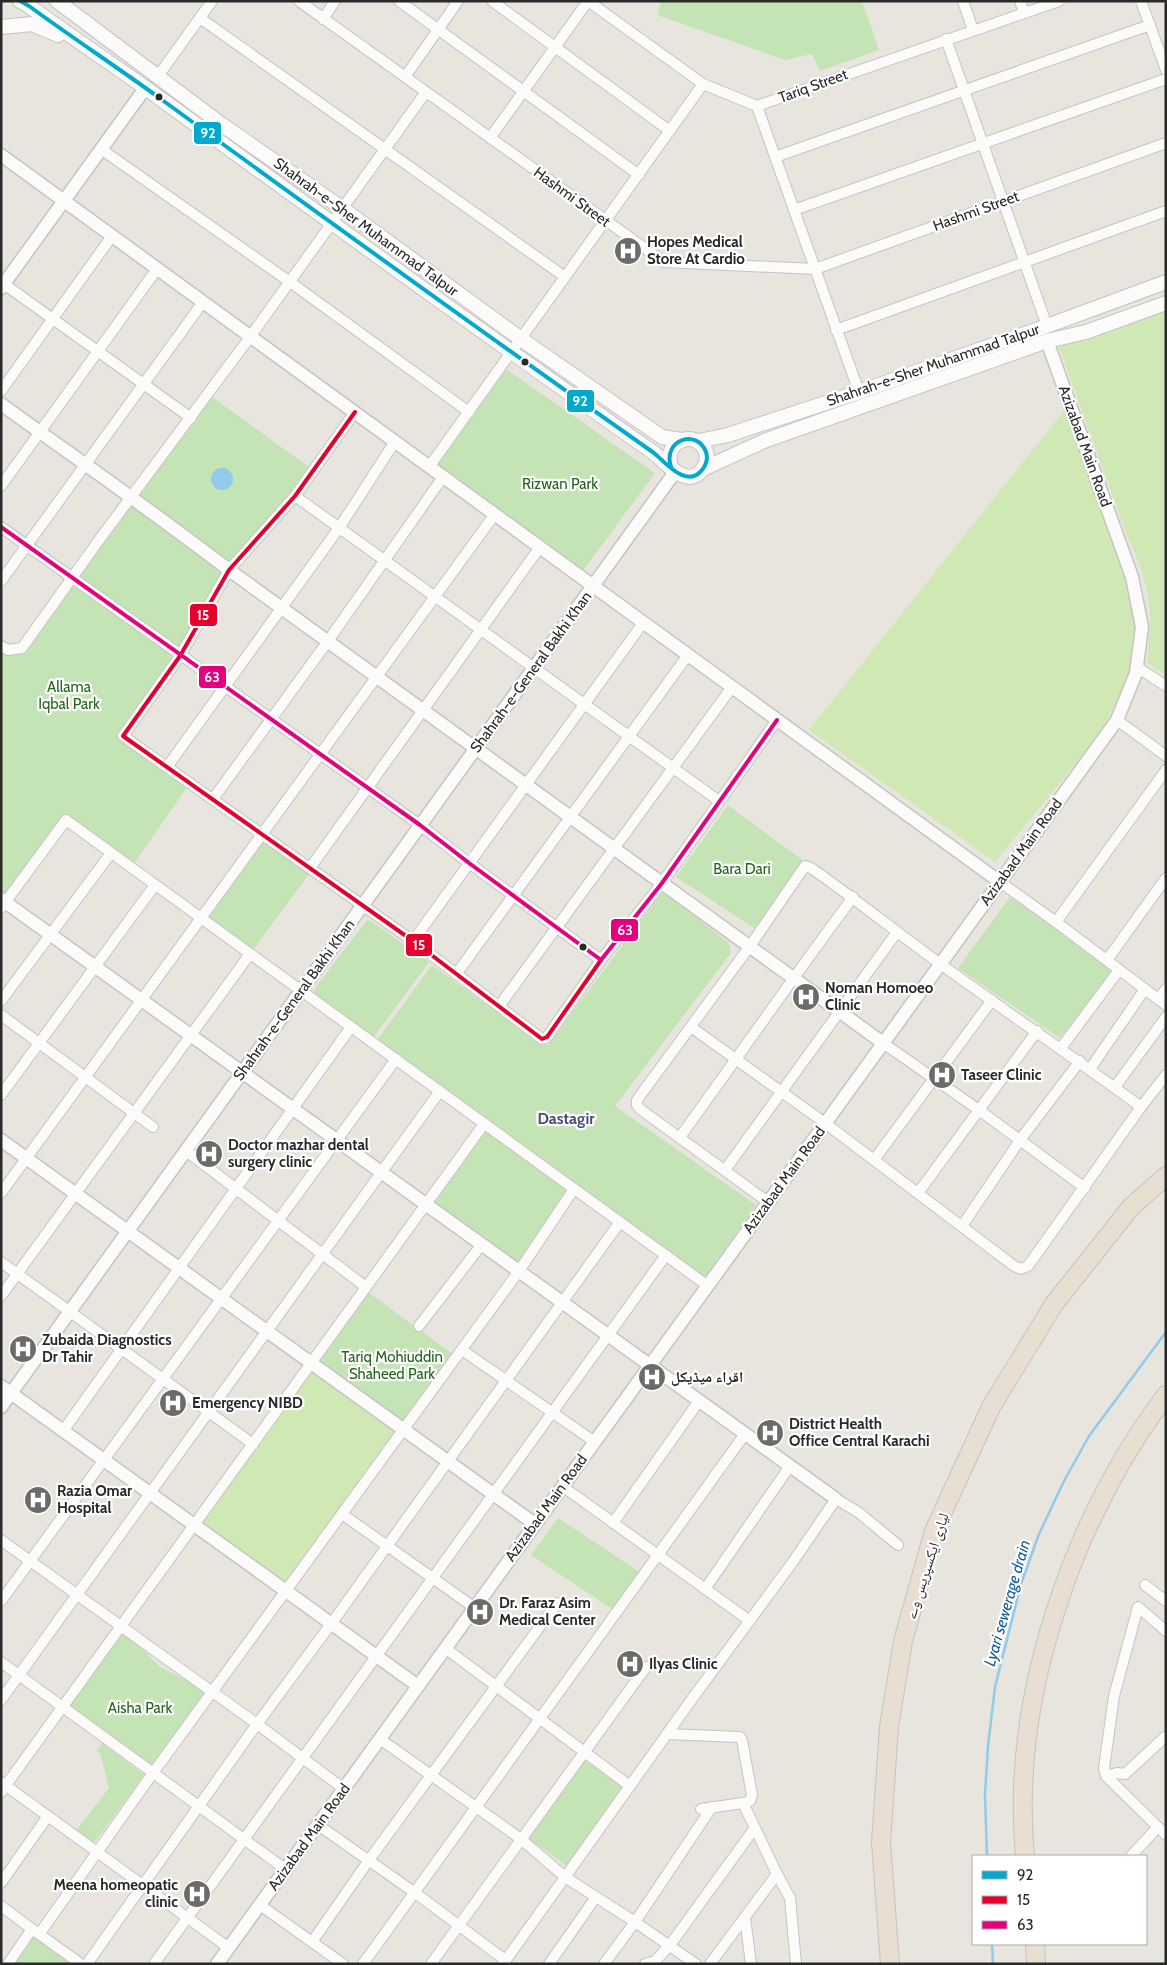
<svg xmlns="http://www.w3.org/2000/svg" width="1167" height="1965" viewBox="0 0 1167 1965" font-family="Cabin,'Noto Naskh Arabic',sans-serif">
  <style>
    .green { fill: #c5e4b6 }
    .pitch { fill: #d0e8b4 }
    .water { fill: #91caeb }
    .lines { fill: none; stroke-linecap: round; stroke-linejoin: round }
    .stream { stroke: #91caeb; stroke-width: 2.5 }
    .minor-casing { stroke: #c5c4c4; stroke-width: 12 }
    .tertiary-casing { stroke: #c5c4c4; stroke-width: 15 }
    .secondary-casing { stroke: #c5c4c4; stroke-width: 16 }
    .motorway-casing { stroke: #c4c3c0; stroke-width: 20 }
    .minor { stroke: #fcfbfa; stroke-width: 10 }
    .tertiary { stroke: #fcfbfa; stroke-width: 12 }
    .secondary { stroke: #fcfbfa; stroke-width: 14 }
    .motorway { stroke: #e9ded2; stroke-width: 18 }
    .bus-1-casing { stroke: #fff; stroke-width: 8 }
    .bus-2-casing { stroke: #fff; stroke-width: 8 }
    .bus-3-casing { stroke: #fff; stroke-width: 8 }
    .bus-1 { stroke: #00a9ce; stroke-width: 4 }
    .bus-2 { stroke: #e4002b; stroke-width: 4 }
    .bus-3 { stroke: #e5007d; stroke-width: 4 }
    .bus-dot { fill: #292929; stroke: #fff; stroke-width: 2 }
    .labels { text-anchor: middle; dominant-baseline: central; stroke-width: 4.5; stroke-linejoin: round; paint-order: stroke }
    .street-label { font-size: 15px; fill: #292929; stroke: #fff }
    .poi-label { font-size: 15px; font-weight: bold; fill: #292929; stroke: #fff; text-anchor: start }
    .park-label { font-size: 15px; fill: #216619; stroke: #fff }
    .neighbourhood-label { font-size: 16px; font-weight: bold; fill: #494d7a; stroke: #fff }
    .water-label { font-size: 16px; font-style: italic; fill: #0c5b9a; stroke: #fff }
    .line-badge { stroke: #fff; stroke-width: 2 }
    .badge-label { font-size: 14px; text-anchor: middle; font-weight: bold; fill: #fff }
  </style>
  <rect width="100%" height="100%" fill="#e8e5de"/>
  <g class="green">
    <polygon points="661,1 862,1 879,50 820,71 812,54 785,60 657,15"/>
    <polygon points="502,366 655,473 579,576 429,467"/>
    <polygon points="208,394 313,470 229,570 123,736 190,783 131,868 66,821 1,899 1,646 15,650"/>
    <polygon points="728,805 805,862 757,930 676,877"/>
    <polygon points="262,834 312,870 250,954 201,918"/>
    <polygon points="661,894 665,894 729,943 731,953 615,1106 756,1205 704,1278 377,1040 432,965 539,1043 548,1045"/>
    <polygon points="1010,897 1114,970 1060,1038 958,968"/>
    <polygon points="368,919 429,962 373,1038 312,995 318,984"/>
    <polygon points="484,1124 574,1189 519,1271 426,1204"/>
    <polygon points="365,1290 457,1357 404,1430 311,1363"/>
    <polygon points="558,1518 644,1575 617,1612 531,1555"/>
    <polygon points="121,1627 160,1667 211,1693 153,1773 62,1707"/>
    <polygon points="102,1743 144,1775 94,1843 76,1831 109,1788 101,1755 97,1751"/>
    <polygon points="584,1760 623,1787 567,1866 528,1838"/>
    <polygon points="32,1929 81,1964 8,1964"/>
  </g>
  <g class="pitch">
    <path d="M 1166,309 L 1166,675 L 1147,663 C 1148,648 1150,634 1150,619 C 1150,590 1140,562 1127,536 L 1059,347 Z"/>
    <polygon points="1066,408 1134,603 1137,653 1123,691 1096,739 995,862 809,730"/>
    <polygon points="311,1363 404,1430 286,1591 194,1525"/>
  </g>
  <circle class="water" cx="222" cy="479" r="11"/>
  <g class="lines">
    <g class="stream">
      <polyline points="987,1856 985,1795 988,1746 995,1687 1021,1584 1039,1534 1064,1481 1089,1436 1166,1332"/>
      <polyline points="992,1944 993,1964"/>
    </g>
    <g class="minor-casing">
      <g id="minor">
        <polyline points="299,1 664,262 815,269 1166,143"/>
        <polyline points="399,1 639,175"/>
        <polyline points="492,1 670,131"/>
        <polyline points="588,1 703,84 757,106 1059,1"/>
        <polyline points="963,1 973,30"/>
        <polyline points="1020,1 1024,13"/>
        <polyline points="1141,1 1166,70"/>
        <polyline points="200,18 565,277"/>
        <polyline points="323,19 335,1"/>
        <polyline points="946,39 1047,326"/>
        <polyline points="158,76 212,1"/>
        <polyline points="405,77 458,1"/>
        <polyline points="757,106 859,392"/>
        <polyline points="490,138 588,1"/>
        <polyline points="101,149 290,282 469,412"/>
        <polyline points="775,157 1150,25"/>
        <polyline points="794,210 1166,79"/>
        <polyline points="4,284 191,418"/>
        <polyline points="836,330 1166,211"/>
        <polyline points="1,391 112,236"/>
        <polyline points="355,412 295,496 229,570 180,656 123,736 413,941 542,1039 547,1037 601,960"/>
        <polyline points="429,467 703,84"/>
        <polyline points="1,486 157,269"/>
        <polyline points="295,496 719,801"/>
        <polyline points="1,527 420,825 469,863 601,960 662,883 777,720"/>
        <polyline points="1,581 203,302"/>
        <polyline points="1,646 8,650 22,648 99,540 250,337 426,92"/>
        <polyline points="1137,667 1166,686"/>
        <polyline points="1117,720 1166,756"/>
        <polyline points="167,767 339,528 394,443"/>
        <polyline points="213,799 328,641 443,477"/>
        <polyline points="310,868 540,547"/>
        <polyline points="1000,882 1056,922 1166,1005"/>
        <polyline points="1,908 66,820 708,1286"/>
        <polyline points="1056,922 1166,770"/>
        <polyline points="413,941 643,623"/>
        <polyline points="1107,960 1166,878"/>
        <polyline points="457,973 688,655"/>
        <polyline points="1158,999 1166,989"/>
        <polyline points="1,1001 111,853"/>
        <polyline points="500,1005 732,687"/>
        <polyline points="1,1015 153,1127"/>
        <polyline points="691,1027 825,1123 1014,1266 1021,1269 1028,1266 1141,1107 1166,1075"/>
        <polyline points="883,1043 979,1110 1085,1188"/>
        <polyline points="1061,1048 1119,970"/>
        <polyline points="1090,1069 1145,989"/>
        <polyline points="1115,1087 1166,1017"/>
        <polyline points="1,1095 155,885"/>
        <path d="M 680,1137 C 738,1057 794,976 853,897"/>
        <polyline points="186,1151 366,1287"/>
        <polyline points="874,1160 992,1000"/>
        <polyline points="725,1170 897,932"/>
        <polyline points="1,1193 495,514"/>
        <polyline points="918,1193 1037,1031"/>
        <path d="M 768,1202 L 640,1109 L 637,1105 L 637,1100 L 750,946 L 805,866 L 811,868 C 840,888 868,910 896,931 C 976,992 1060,1047 1141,1107"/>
        <polyline points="962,1226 1020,1140 1080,1061"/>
        <polyline points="1,1262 253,1444"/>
        <polyline points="1,1296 250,954"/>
        <polyline points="419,1326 482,1244"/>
        <polyline points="462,1350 595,1442"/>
        <polyline points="63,1431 351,1027"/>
        <polyline points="562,1486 750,1621"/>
        <polyline points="342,1514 475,1608"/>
        <polyline points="613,1523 699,1401"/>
        <polyline points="1,1540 257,1724 344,1789"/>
        <polyline points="1145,1585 1166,1601"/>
        <polyline points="705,1589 790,1466"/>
        <polyline points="1,1601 396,1059"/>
        <polyline points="1166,1631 1138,1607 1114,1696 1104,1768 1106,1776 1166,1835"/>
        <polyline points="445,1648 630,1786"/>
        <polyline points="1,1662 285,1869"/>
        <polyline points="1,1700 440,1091"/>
        <polyline points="667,1734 740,1737 742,1740 752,1795 750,1801 743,1803"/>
        <polyline points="380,1739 521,1839 565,1877 635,1922 696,1964"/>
        <polyline points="1106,1776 1117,1773 1125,1774 1166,1736"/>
        <polyline points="1,1782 229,1948"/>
        <polyline points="1,1792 484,1124"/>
        <polyline points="701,1809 743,1803 777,1874 790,1898 796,1964"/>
        <polyline points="318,1825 414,1892 505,1960"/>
        <polyline points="1131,1856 1157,1828"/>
        <polyline points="1,1883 48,1816"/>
        <polyline points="260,1905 343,1964"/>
        <polyline points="1,1906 32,1929"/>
        <polyline points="745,1918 751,1964"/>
        <polyline points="40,1933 153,1773 519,1271 574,1189"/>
        <polyline points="312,1942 369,1860 557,1603"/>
        <polyline points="8,1964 32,1929 81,1964"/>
        <polyline points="87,1964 257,1724 331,1624 620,1222"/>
        <polyline points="154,1964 666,1255"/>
        <polyline points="363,1964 745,1434"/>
        <polyline points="431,1964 646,1667"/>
        <polyline points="503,1964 692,1699 792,1563 836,1499 858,1512 898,1545"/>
        <polyline points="549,1964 596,1897"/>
        <polyline points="604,1964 635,1922 712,1807"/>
        <polyline points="645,1964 655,1961 670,1945 754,1829"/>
        <polyline points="710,1964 777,1874"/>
      </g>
    </g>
    <g class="tertiary-casing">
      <g id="tertiary">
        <polyline points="1,155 1000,882"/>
        <polyline points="1,288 146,87"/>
        <path d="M 1,404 C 77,459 155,513 229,570 L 883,1043"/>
        <polyline points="1,899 836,1499"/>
        <polyline points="1,1140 535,1524"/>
        <polyline points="1,1386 418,1686"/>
        <polyline points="1,1407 675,472"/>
        <polyline points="217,1964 1117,720 1136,673 1142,627 1132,577 1047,341"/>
      </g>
    </g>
    <g class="secondary-casing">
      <g id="secondary">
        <path d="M 20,1 L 29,6 C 74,39 120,69 165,102 C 327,220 489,337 654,453 C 666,463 687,489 702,470 C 706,465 708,458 706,452 C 697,428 662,440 671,467"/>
        <polyline points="57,1 221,124 343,209 521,339 662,437 682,440"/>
        <polyline points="1,27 32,24 58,35"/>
        <polyline points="699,441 728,435 859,392 1047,326 1166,282"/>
        <polyline points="703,469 764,441 1047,341 1086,332 1166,303"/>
      </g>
    </g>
    <g class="motorway-casing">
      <g id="motorway">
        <path d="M 1025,1856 C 1010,1699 1072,1520 1166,1395"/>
        <polyline points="1035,1944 1036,1964"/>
        <polyline points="890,1964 881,1842 889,1727 903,1641 934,1531 991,1407 1054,1304 1131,1207 1166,1176"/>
      </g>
    </g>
    <use href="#minor" class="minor"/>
    <use href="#tertiary" class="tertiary"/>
    <use href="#secondary" class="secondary"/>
    <use href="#motorway" class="motorway"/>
    <g class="bus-1-casing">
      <path id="bus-1" d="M 20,1 L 29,6 C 74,39 120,69 165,102 C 327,220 489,337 654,453 C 666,463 687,489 702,470 C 706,465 708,458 706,452 C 697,428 662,440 671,467"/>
    </g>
    <g class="bus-2-casing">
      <polyline id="bus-2" points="355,412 295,496 229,570 180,656 123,736 413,941 542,1039 547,1037 601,960"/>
    </g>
    <g class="bus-3-casing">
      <polyline id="bus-3" points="1,527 420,825 469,863 601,960 662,883 777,720"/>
    </g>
    <use href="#bus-1" class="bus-1"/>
    <use href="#bus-2" class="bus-2"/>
    <use href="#bus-3" class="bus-3"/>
  </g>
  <defs>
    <g id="hospital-disc" transform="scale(1.4375)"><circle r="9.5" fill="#6c6b68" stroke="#fff"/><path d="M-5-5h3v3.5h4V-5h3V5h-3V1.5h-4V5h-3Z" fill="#fff"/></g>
  </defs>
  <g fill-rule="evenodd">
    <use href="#hospital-disc" x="628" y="251"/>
    <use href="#hospital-disc" x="806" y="997"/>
    <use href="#hospital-disc" x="942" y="1075"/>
    <use href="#hospital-disc" x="209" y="1154"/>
    <use href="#hospital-disc" x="23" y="1349"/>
    <use href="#hospital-disc" x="652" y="1377"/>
    <use href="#hospital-disc" x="173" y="1403"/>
    <use href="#hospital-disc" x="770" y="1433"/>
    <use href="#hospital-disc" x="38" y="1500"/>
    <use href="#hospital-disc" x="480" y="1612"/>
    <use href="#hospital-disc" x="630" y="1664"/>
    <use href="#hospital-disc" x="197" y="1894"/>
  </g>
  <g class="bus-dot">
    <circle cx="159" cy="97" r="4.5"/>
    <circle cx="525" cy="362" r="4.5"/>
    <circle cx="583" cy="947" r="4.5"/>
  </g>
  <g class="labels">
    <g class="street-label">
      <text transform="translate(813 86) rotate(-20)">Tariq Street</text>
      <text transform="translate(572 197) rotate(36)">Hashmi Street</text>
      <text transform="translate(976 211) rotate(-20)">Hashmi Street</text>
      <text transform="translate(366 227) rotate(36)">Shahrah-e-Sher Muhammad Talpur</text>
      <text transform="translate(933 365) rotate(-19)">Shahrah-e-Sher Muhammad Talpur</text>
      <text transform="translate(1085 446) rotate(70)">Azizabad Main Road</text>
      <text transform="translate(531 672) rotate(-54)">Shahrah-e-General Bakhi Khan</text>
      <text transform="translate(1021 852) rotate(-54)">Azizabad Main Road</text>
      <text transform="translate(294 1000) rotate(-54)">Shahrah-e-General Bakhi Khan</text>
      <text transform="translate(784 1180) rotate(-54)">Azizabad Main Road</text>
      <text transform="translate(546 1508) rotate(-54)">Azizabad Main Road</text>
      <text transform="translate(927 1566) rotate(-72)">لیاری ایکسپریس وے</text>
      <text transform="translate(309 1837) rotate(-54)">Azizabad Main Road</text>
    </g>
    <g class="poi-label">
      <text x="647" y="242">Hopes Medical<tspan x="647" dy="17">Store At Cardio</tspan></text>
      <text x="825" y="988">Noman Homoeo<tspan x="825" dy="17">Clinic</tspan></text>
      <text x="961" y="1075">Taseer Clinic</text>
      <text x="228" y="1145">Doctor mazhar dental<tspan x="228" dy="17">surgery clinic</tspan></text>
      <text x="42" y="1340">Zubaida Diagnostics<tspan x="42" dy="17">Dr Tahir</tspan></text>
      <text x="671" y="1377">اقراء میڈیکل</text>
      <text x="192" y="1403">Emergency NIBD</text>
      <text x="789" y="1424">District Health<tspan x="789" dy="17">Office Central Karachi</tspan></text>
      <text x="57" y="1491">Razia Omar<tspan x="57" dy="17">Hospital</tspan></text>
      <text x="499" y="1603">Dr. Faraz Asim<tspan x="499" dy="17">Medical Center</tspan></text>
      <text x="649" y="1664">Ilyas Clinic</text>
      <text x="178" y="1885" text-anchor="end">Meena homeopatic<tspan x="178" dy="17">clinic</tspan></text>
    </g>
    <g class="park-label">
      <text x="560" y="484">Rizwan Park</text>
      <text x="69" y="687">Allama<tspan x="69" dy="17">Iqbal Park</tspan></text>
      <text x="742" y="869">Bara Dari</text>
      <text x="392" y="1357">Tariq Mohiuddin<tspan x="392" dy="17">Shaheed Park</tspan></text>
      <text x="140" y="1708">Aisha Park</text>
    </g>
    <g class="neighbourhood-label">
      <text x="566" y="1118">Dastagir</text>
    </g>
    <g class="water-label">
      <text transform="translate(1007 1603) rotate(-74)">Lyari sewerage drain</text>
    </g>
  </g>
  <g class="line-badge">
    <rect x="193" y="121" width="29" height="24" rx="5" fill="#00a9ce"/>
    <rect x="566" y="389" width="29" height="24" rx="5" fill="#00a9ce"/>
    <rect x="189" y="603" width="29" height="24" rx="5" fill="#e4002b"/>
    <rect x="198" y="665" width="29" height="24" rx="5" fill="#e5007d"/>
    <rect x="610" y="918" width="29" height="24" rx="5" fill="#e5007d"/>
    <rect x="405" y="933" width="28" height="24" rx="5" fill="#e4002b"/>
  </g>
  <g class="badge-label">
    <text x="208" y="138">92</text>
    <text x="580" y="406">92</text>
    <text x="203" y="620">15</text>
    <text x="212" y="682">63</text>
    <text x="625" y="935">63</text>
    <text x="419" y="950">15</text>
  </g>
  <rect width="1167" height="1965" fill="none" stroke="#292929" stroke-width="5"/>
  <rect x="972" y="1855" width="175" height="90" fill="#ffffff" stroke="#a9a9a9"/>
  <rect x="982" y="1871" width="25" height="8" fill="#00a9ce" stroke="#a9a9a9"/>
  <text x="1017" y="1880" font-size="15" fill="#292929">92</text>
  <rect x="982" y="1896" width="25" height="8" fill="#e4002b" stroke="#a9a9a9"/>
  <text x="1017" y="1905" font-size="15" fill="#292929">15</text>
  <rect x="982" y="1921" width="25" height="8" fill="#e5007d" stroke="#a9a9a9"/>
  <text x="1017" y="1930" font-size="15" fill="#292929">63</text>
</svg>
